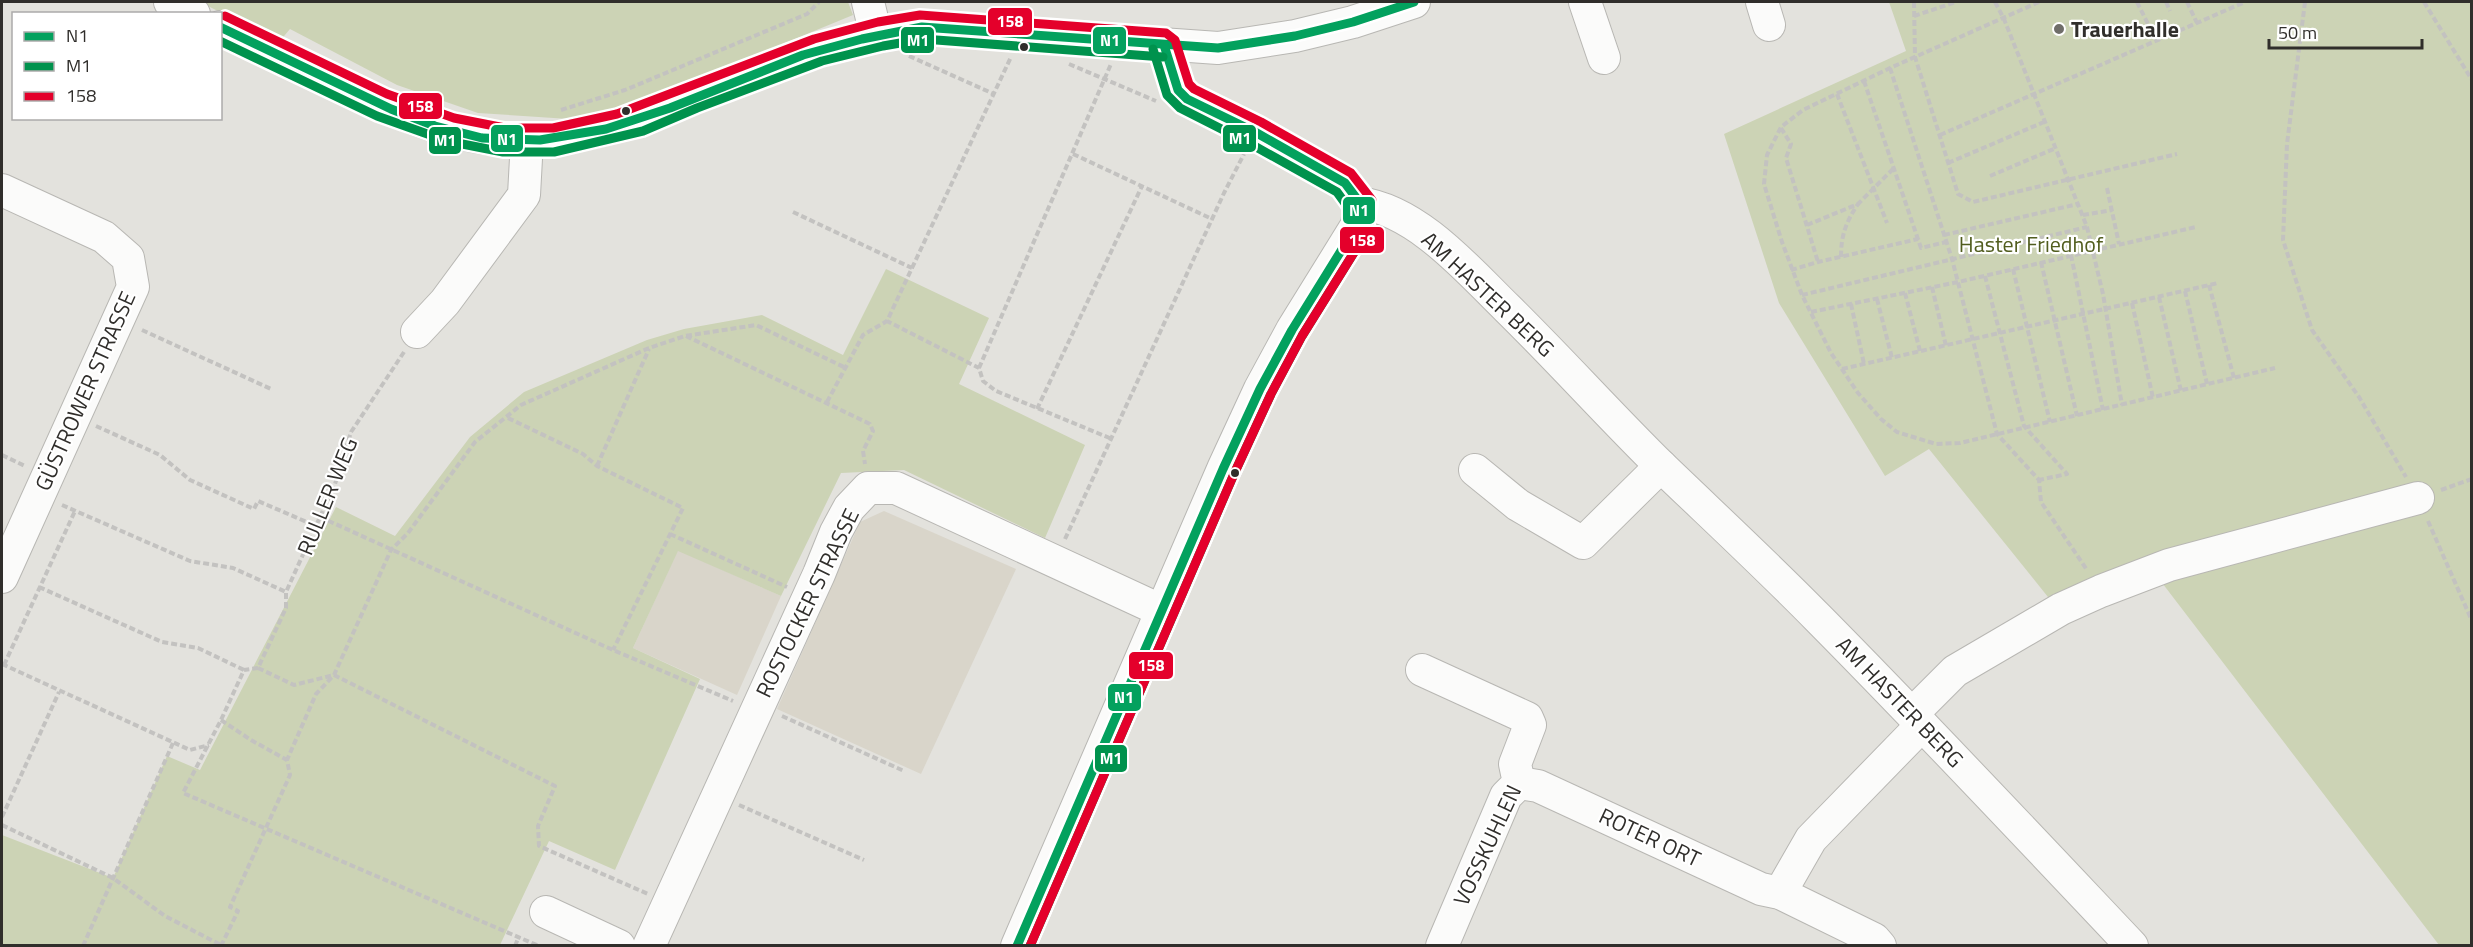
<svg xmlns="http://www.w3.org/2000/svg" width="2473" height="947" viewBox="0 0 2473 947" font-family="'Titillium Web',sans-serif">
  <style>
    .built { fill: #d9d5ca }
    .green { fill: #ccd3b5 }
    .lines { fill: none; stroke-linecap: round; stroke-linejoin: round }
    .minor-casing { stroke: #b8b7b3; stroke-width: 34 }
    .path { stroke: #c3c2c0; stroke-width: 4; stroke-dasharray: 6 3; stroke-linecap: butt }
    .minor { stroke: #fbfbfa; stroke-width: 32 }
    .bus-1-casing { stroke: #fff; stroke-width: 14 }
    .bus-2-casing { stroke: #fff; stroke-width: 14 }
    .bus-3-casing { stroke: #fff; stroke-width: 14 }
    .bus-1 { stroke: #03a15e; stroke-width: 9 }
    .bus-2 { stroke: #00924d; stroke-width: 9 }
    .bus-3 { stroke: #e4002b; stroke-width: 9 }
    .poi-dot { fill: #6f6d69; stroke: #fff; stroke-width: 2 }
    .bus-dot { fill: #302e2b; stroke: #fff; stroke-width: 2 }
    .labels { text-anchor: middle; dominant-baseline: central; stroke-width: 4.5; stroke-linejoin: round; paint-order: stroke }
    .poi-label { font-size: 22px; font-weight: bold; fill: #302e2b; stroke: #fff; text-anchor: start }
    .park-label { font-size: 22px; fill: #515d1e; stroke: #fff }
    .street-label { font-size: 22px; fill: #302e2b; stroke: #fff }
    .line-badge { stroke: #fff; stroke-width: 2 }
    .badge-label { font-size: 16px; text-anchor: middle; font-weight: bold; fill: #fff }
  </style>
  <rect width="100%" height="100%" fill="#e3e2dd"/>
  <g class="built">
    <polygon points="884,511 1016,569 921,774 777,709 860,522"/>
    <polygon points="678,550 781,596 737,695 633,648"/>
  </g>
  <g class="green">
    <polygon points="200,2 848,2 853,15 651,98 584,120 478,113 397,85 290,29 279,42"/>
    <polygon points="1889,2 2471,2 2471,945 2439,945 2153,571 2052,602 1929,449 1885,476 1779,303 1724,134 1906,51"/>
    <polygon points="886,269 989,318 959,384 1085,445 1045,538 904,470 841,473 781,596 678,551 633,648 700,679 615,870 549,841 500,945 2,945 2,835 113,878 167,756 200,770 336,507 395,536 470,437 524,392 647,340 684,329 762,315 843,355"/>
  </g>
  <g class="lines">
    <g class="minor-casing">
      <g id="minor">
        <polyline points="170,2 194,14"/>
        <polyline points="868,2 876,35"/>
        <polyline points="1585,2 1604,58"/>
        <polyline points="1762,2 1769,25"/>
        <path d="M 220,27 C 256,44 291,60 327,78 C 382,105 442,137 505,140 C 600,146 679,102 765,69 C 816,49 868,37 922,27 L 1218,48 L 1295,36 L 1353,22 L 1414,2"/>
        <path d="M 1164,45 L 1178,90 L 1187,99 L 1255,132 L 1345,183 L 1360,203 C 1418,211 1468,270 1507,308 C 1560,360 1609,415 1662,467 C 1714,517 1767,566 1818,618 C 1924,725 2028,836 2132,946"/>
        <polyline points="2,190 104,237 128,258 133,287 2,577"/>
        <polyline points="417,332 445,302 524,195 527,140"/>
        <polyline points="1475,470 1518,505 1583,543 1661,466"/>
        <polyline points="1422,670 1527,718 1530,725 1515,764 1519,783 1506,796 1442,946"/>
        <polyline points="1912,714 1955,671 2061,609 2101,591 2169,565 2418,498"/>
        <polyline points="1519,783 1538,786 1761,889 1780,893 1874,939 1880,946"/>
        <polyline points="1780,893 1811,839 1922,725"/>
        <polyline points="546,912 619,946"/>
        <polyline points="649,946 819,574 836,532 849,508 868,488 896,488 1160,610"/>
        <polyline points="1017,946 1223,469 1260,389 1292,330 1357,225 1360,203"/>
      </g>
    </g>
    <g class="path">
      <polyline points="1914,2 1915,57 1958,194 1973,202 2177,154"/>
      <polyline points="1995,2 2004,19 2087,227 2103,294 2122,405"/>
      <polyline points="2039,2 1890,68 1803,110 1781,127 1767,155 1764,184 1782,242 1802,295 1831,353 1858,393 1881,419 1897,432 1936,444 1960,443 2275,368"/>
      <polyline points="2137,2 2148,24"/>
      <polyline points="2166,2 2170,11"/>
      <polyline points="2187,2 2197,23"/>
      <polyline points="2305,2 2287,144 2283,240 2312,330 2359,397 2406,477"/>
      <polyline points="2424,2 2472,80"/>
      <polyline points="1914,16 1956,2"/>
      <polyline points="909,56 994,94"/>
      <polyline points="1069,64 1156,101"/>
      <polyline points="1890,68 1952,259 1997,434 2039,480 2041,502 2087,570"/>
      <polyline points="1864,81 1921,248 1946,242"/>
      <polyline points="1837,94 1887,223"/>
      <polyline points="561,110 625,90 807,14 819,2"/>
      <polyline points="1781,128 1791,144 1786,158 1818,262"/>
      <polyline points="1940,135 2245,2"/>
      <polyline points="1073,154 1212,219"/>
      <polyline points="1948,163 2044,122"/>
      <polyline points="1990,176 2056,148"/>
      <polyline points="2107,188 2119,244"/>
      <polyline points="793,212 912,268 887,321 979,368 983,381 996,391 1112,439"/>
      <polyline points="2083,215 2112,210"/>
      <polyline points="1807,225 1858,204 1894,168"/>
      <polyline points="1944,235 2078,204"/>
      <polyline points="2071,255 2103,410"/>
      <path d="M 1841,257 C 1841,235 1846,222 1858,204"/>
      <polyline points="2041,262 2077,416"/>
      <polyline points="912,268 1011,57"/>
      <polyline points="2013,269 2050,422"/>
      <polyline points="1791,270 1818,262 1918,239"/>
      <polyline points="1985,276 2024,426 2067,474 2039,480"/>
      <polyline points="2209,285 2234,378"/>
      <polyline points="1932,287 1946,346"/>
      <polyline points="2185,291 2207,384"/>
      <polyline points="1905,293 1920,351"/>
      <polyline points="1802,295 2087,227"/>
      <polyline points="2159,297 2181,391"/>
      <polyline points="1877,299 1892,358"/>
      <polyline points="2132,303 2153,398"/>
      <polyline points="1851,304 1864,364"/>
      <polyline points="1811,312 1958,282 2196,227"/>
      <polyline points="142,330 271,389"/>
      <polyline points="686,336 870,424 873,431 863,451 865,464"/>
      <polyline points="404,352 351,432 335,484 286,592 286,608 258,668 244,670 221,720 183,793 539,946"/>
      <polyline points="979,368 1111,64"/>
      <polyline points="1842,369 2218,283"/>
      <polyline points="827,402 863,335 887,321"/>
      <polyline points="1037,409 1142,186"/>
      <polyline points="508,418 583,454 597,466 683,508 613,650"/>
      <polyline points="96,426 160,455 190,480 254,509 258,501 316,526"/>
      <polyline points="2,455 25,466"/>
      <polyline points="597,466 649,349"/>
      <polyline points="2441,490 2472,479"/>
      <polyline points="62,505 190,561 233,568 286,592"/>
      <polyline points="320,517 613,650 733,701"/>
      <polyline points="2428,521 2472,621"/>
      <polyline points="670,534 787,587"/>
      <polyline points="1065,539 1224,193 1244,154"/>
      <polyline points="39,587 162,642 198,648 244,670"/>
      <polyline points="2,664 190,750 209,745"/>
      <polyline points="4,665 75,511"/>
      <polyline points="258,668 294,685 334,675 555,786 538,826 539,846 648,894"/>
      <polyline points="782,716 904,771"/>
      <polyline points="221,720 251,740 287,760"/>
      <polyline points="739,805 864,860"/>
      <polyline points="2,817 59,692"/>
      <polyline points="2,825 113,878 165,916 221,945"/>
      <polyline points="83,946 173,743"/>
      <polyline points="221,946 238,911 230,907 290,775 287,760 316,694 334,675 391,550 408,533 475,442 521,405 649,348 685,336 756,325 846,368"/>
      <polyline points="515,946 519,936"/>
    </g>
    <use href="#minor" class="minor"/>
    <g class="bus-1-casing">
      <g id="bus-1">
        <polyline points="220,27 391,109 435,126 482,138 540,140 606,129 670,108 803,55 862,39 922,27 1218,48 1295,36 1353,22 1414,2"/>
        <polyline points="1017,946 1223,469 1260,389 1292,330 1357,225 1360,203 1345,183 1255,132 1187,99 1178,90 1164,45"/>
      </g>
    </g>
    <g class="bus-2-casing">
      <g id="bus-2">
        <polyline points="220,41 377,116 447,141 503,152 554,152 643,131 697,108 822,61 883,46 923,39 1163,57"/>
        <polyline points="1153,49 1167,95 1180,108 1249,143 1337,192 1350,210"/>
        <polyline points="1030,946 1234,474 1271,394 1302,336 1368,230 1372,205"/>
      </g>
    </g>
    <g class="bus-3-casing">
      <polyline id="bus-3" points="225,16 387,94 454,118 505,128 553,128 617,114 814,39 878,22 920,15 1166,33 1175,40 1189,84 1194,89 1261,122 1351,173 1372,200 1368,230 1302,336 1271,394 1234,474 1030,946"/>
    </g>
    <use href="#bus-1" class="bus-1"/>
    <use href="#bus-2" class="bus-2"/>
    <use href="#bus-3" class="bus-3"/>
  </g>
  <circle class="poi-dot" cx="2059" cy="29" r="6"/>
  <g class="bus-dot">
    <circle cx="1024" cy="47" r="5"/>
    <circle cx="626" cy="111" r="5"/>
    <circle cx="1235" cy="473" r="5"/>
  </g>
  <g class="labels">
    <g class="poi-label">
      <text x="2071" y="29">Trauerhalle</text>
    </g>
    <g class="park-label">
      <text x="2031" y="244">Haster Friedhof</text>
    </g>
    <g class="street-label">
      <text transform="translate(1488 294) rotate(43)">AM HASTER BERG</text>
      <text transform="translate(85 391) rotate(-66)">GÜSTROWER STRASSE</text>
      <text transform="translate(327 496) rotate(-68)">RULLER WEG</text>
      <text transform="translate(807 603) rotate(-64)">ROSTOCKER STRASSE</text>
      <text transform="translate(1900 702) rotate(46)">AM HASTER BERG</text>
      <text transform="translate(1650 837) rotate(25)">ROTER ORT</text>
      <text transform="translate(1487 845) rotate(-65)">VOSSKUHLEN</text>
    </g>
  </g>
  <g class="line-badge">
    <rect x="987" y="7" width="46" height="29" rx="6" fill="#e4002b"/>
    <rect x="900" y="26" width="35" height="28" rx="6" fill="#00924d"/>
    <rect x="1092" y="26" width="35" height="29" rx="6" fill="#03a15e"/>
    <rect x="398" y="92" width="45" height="28" rx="6" fill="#e4002b"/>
    <rect x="1222" y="124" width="35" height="29" rx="6" fill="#00924d"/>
    <rect x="490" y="124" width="34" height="29" rx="6" fill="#03a15e"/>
    <rect x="428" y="126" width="34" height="29" rx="6" fill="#00924d"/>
    <rect x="1342" y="196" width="34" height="29" rx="6" fill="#03a15e"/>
    <rect x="1339" y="226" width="46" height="28" rx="6" fill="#e4002b"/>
    <rect x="1128" y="651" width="46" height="29" rx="6" fill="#e4002b"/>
    <rect x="1107" y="683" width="35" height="29" rx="6" fill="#03a15e"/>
    <rect x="1094" y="744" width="34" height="29" rx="6" fill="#00924d"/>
  </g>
  <g class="badge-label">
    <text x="1010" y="27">158</text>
    <text x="918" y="46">M1</text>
    <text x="1110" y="46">N1</text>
    <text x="420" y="112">158</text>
    <text x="1240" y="144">M1</text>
    <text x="507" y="145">N1</text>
    <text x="445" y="146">M1</text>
    <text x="1359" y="216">N1</text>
    <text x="1362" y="246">158</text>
    <text x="1151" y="671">158</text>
    <text x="1124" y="703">N1</text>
    <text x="1111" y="764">M1</text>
  </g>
  <rect width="2473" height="947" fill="none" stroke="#302e2b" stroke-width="6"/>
  <rect x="12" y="12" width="210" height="108" fill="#ffffff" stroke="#acabaa" stroke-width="1.5"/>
  <rect x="24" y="32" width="30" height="9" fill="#03a15e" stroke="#acabaa" stroke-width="1.5"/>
  <text x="66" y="42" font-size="18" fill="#302e2b">N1</text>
  <rect x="24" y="62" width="30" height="9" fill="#00924d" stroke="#acabaa" stroke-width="1.5"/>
  <text x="66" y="72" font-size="18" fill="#302e2b">M1</text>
  <rect x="24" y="92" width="30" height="9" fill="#e4002b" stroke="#acabaa" stroke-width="1.5"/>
  <text x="66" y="102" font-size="18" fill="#302e2b">158</text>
  <path d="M2269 39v9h153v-9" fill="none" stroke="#302e2b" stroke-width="3"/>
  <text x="2278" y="39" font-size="18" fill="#302e2b" stroke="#ffffff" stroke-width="4.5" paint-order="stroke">50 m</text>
</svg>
